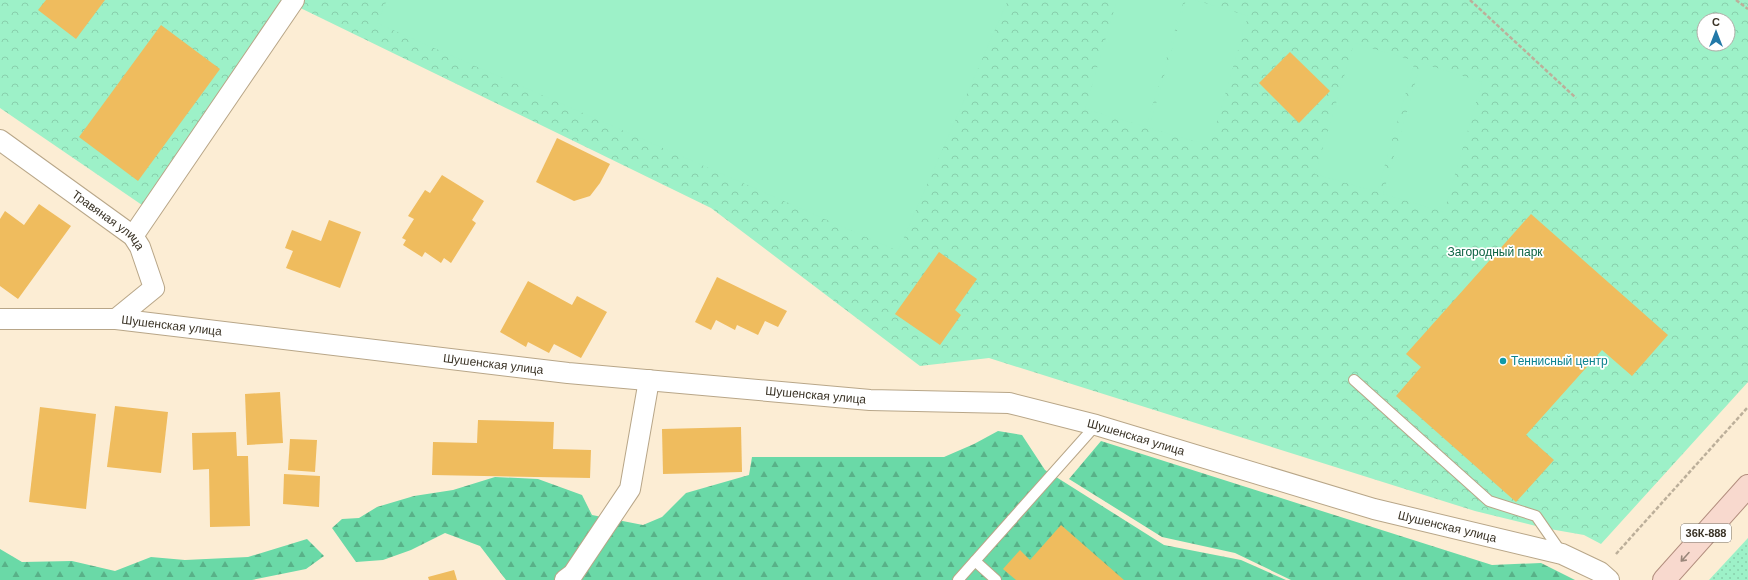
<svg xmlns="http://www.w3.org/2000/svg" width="1748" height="580" viewBox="0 0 1748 580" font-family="Arial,sans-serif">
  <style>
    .grass { fill: url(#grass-dots) }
    .forest { fill: url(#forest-firs) }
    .park { fill: url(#park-crowns); fill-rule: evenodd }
    .garden { fill: #9df1c8 }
    .building { fill: #efbc5e }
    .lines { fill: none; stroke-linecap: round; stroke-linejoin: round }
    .lane-casing { stroke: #b8a688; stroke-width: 12 }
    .street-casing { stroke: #b8a688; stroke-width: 22 }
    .primary-casing { stroke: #b28e7e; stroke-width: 24 }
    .path { stroke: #bcaf9a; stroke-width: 2.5; stroke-dasharray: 4 2; stroke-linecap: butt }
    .lane { stroke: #fff; stroke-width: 10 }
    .street { stroke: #fff; stroke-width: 20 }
    .primary { stroke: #f8d9ce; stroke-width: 22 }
    .oneway { stroke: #99867a }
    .culture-dot { fill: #0f9aa8; stroke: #fff; stroke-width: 1.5 }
    .labels { text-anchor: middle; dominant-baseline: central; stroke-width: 3.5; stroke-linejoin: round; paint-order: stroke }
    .shield { fill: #fff; stroke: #757067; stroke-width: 1 }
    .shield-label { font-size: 11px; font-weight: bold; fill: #3a3326 }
    .street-label { font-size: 12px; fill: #3a3326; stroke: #fff }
    .park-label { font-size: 12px; fill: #0d6444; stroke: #fff }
    .culture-label { font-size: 12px; fill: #0d838f; stroke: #fff; text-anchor: start }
  </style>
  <defs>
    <pattern id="grass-dots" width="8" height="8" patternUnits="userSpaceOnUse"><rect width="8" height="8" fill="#9df1c8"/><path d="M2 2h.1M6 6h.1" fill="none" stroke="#88cfac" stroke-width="1.8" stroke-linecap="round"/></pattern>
    <pattern id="forest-firs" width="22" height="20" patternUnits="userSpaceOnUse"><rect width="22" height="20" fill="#6ad9a7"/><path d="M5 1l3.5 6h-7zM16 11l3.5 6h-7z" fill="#58b188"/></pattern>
    <pattern id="park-crowns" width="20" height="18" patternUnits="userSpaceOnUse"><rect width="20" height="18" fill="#9df1c8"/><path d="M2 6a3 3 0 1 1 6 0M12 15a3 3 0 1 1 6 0" fill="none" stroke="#88cfac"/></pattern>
  </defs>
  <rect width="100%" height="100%" fill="#fcedd4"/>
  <polygon class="grass" points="1748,538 1748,580 1709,580"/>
  <g class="forest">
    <polygon points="998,431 1022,435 1045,470 1164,545 1241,560 1286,580 506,580 480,546 445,533 411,550 383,560 356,562 332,528 342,519 359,518 377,507 414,496 453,490 495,477 538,479 582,495 592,515 643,525 662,517 686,493 749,475 752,457 944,457 974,444"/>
    <polygon points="1101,441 1492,565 1541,563 1575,580 1291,580 1235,553 1162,537 1069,479"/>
    <polygon points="307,539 324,556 306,569 252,580 0,580 0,549 22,562 72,561 115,571 151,557 185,560 248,557"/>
  </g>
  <g class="park">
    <polygon points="0,0 283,0 142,205 0,108"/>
    <path d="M 284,0 L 1748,0 L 1748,382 L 1601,544 L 1584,535 L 1544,528 L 1475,511 L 989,358 L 920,366 L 711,208 ZM 1704,20 L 1728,20 L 1728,44 L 1704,44 Z"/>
  </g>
  <g class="garden">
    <polygon points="387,0 1008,0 898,251 377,23"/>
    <polygon points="1117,0 1184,0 1146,127 1085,109"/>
    <polygon points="1186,0 1195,0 1248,16 1210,146 1149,128"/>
    <polygon points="1354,43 1415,61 1377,192 1315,174"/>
    <polygon points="1421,63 1482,82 1444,212 1383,194"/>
  </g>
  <g class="building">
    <polygon points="46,0 105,0 76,39 38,10"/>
    <polygon points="161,25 220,69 138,181 79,137"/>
    <polygon points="1290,52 1330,91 1299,123 1259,83"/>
    <polygon points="557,138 610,164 600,183 590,196 574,201 536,182"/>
    <polygon points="442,175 484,201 472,220 476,223 451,263 444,258 441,263 425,252 422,257 403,245 406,240 402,238 414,219 408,216 425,190 430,193"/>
    <polygon points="39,204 71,226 18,299 0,286 0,219 5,211 24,225"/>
    <polygon points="1531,214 1668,335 1632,376 1602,350 1526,435 1554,460 1516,502 1396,396 1421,367 1406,354"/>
    <polygon points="329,220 361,232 340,288 286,268 293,251 285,248 292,230 321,241"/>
    <polygon points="939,252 977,279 955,310 961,315 940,345 895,314"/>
    <polygon points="717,277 787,311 778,327 765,321 758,335 737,325 735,330 716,320 711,330 695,322"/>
    <polygon points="528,281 572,305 577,296 607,312 581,358 554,344 549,353 528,342 526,347 500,332"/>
    <polygon points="280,392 283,443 247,445 245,394"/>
    <polygon points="115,406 168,412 161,473 107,467"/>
    <polygon points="40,407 96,414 86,509 29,502"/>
    <polygon points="478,420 554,422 553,449 591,450 590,478 432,475 433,442 477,443"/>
    <polygon points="741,427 742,472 663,474 662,429"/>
    <polygon points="236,432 237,456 248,456 250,526 210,527 209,469 193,470 192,433"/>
    <polygon points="290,439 317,440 315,472 288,470"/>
    <polygon points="284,474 320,476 319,507 283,504"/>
    <polygon points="1061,525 1124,580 1016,580 1003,569 1020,550 1030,560"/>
    <polygon points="454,570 457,580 429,580 428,577"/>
  </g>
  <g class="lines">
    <g class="lane-casing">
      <g id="lane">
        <polyline points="1354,380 1489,501 1536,516 1561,552"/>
        <polyline points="975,561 996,580"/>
        <polyline points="958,580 1096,425"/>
      </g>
    </g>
    <g class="street-casing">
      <g id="street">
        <path id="s1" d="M 0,140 L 133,236 L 140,247 L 154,288 L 116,319"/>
        <polyline points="133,236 294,0"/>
        <path id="s2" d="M 0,319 L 116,319 L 568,373 L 870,400 L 1009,403 L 1096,425 L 1374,509 L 1562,554 L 1600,572 L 1609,580"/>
        <polyline points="565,580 573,574 630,489 649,380"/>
      </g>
    </g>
    <g class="primary-casing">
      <polyline id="primary" points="1664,580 1748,486"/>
    </g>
    <g class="path">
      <polyline points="1470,0 1576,98"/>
      <polyline points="1736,0 1748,9"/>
      <polyline points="1616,554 1748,407"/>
    </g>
    <use href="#lane" class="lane"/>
    <use href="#street" class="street"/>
    <use href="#primary" class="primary"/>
  </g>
  <defs><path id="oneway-shaft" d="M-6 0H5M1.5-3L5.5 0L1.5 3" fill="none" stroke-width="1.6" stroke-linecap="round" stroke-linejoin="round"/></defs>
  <use class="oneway" href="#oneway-shaft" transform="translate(1685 557) rotate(132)"/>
  <circle class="culture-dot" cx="1503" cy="361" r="4"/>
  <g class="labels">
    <rect class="shield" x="1681" y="524" width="50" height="18" rx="3"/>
    <g class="shield-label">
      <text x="1706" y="533">36К-888</text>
    </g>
    <g class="street-label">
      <text stroke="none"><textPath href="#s1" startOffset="135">Травяная улица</textPath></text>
      <text stroke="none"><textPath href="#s2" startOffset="172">Шушенская улица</textPath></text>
      <text stroke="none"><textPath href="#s2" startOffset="496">Шушенская улица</textPath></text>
      <text stroke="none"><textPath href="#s2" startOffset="820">Шушенская улица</textPath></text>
      <text stroke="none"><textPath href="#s2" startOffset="1145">Шушенская улица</textPath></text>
      <text stroke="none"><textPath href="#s2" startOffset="1469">Шушенская улица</textPath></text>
    </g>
    <g class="park-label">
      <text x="1495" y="252">Загородный парк</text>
    </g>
    <g class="culture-label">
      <text x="1511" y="361">Теннисный центр</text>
    </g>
  </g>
  <g transform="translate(1716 32)"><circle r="19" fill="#ffffff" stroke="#b0ada8"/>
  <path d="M0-3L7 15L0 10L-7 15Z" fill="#2278a8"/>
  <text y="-6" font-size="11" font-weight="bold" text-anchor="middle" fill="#3a3326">С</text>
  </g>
</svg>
